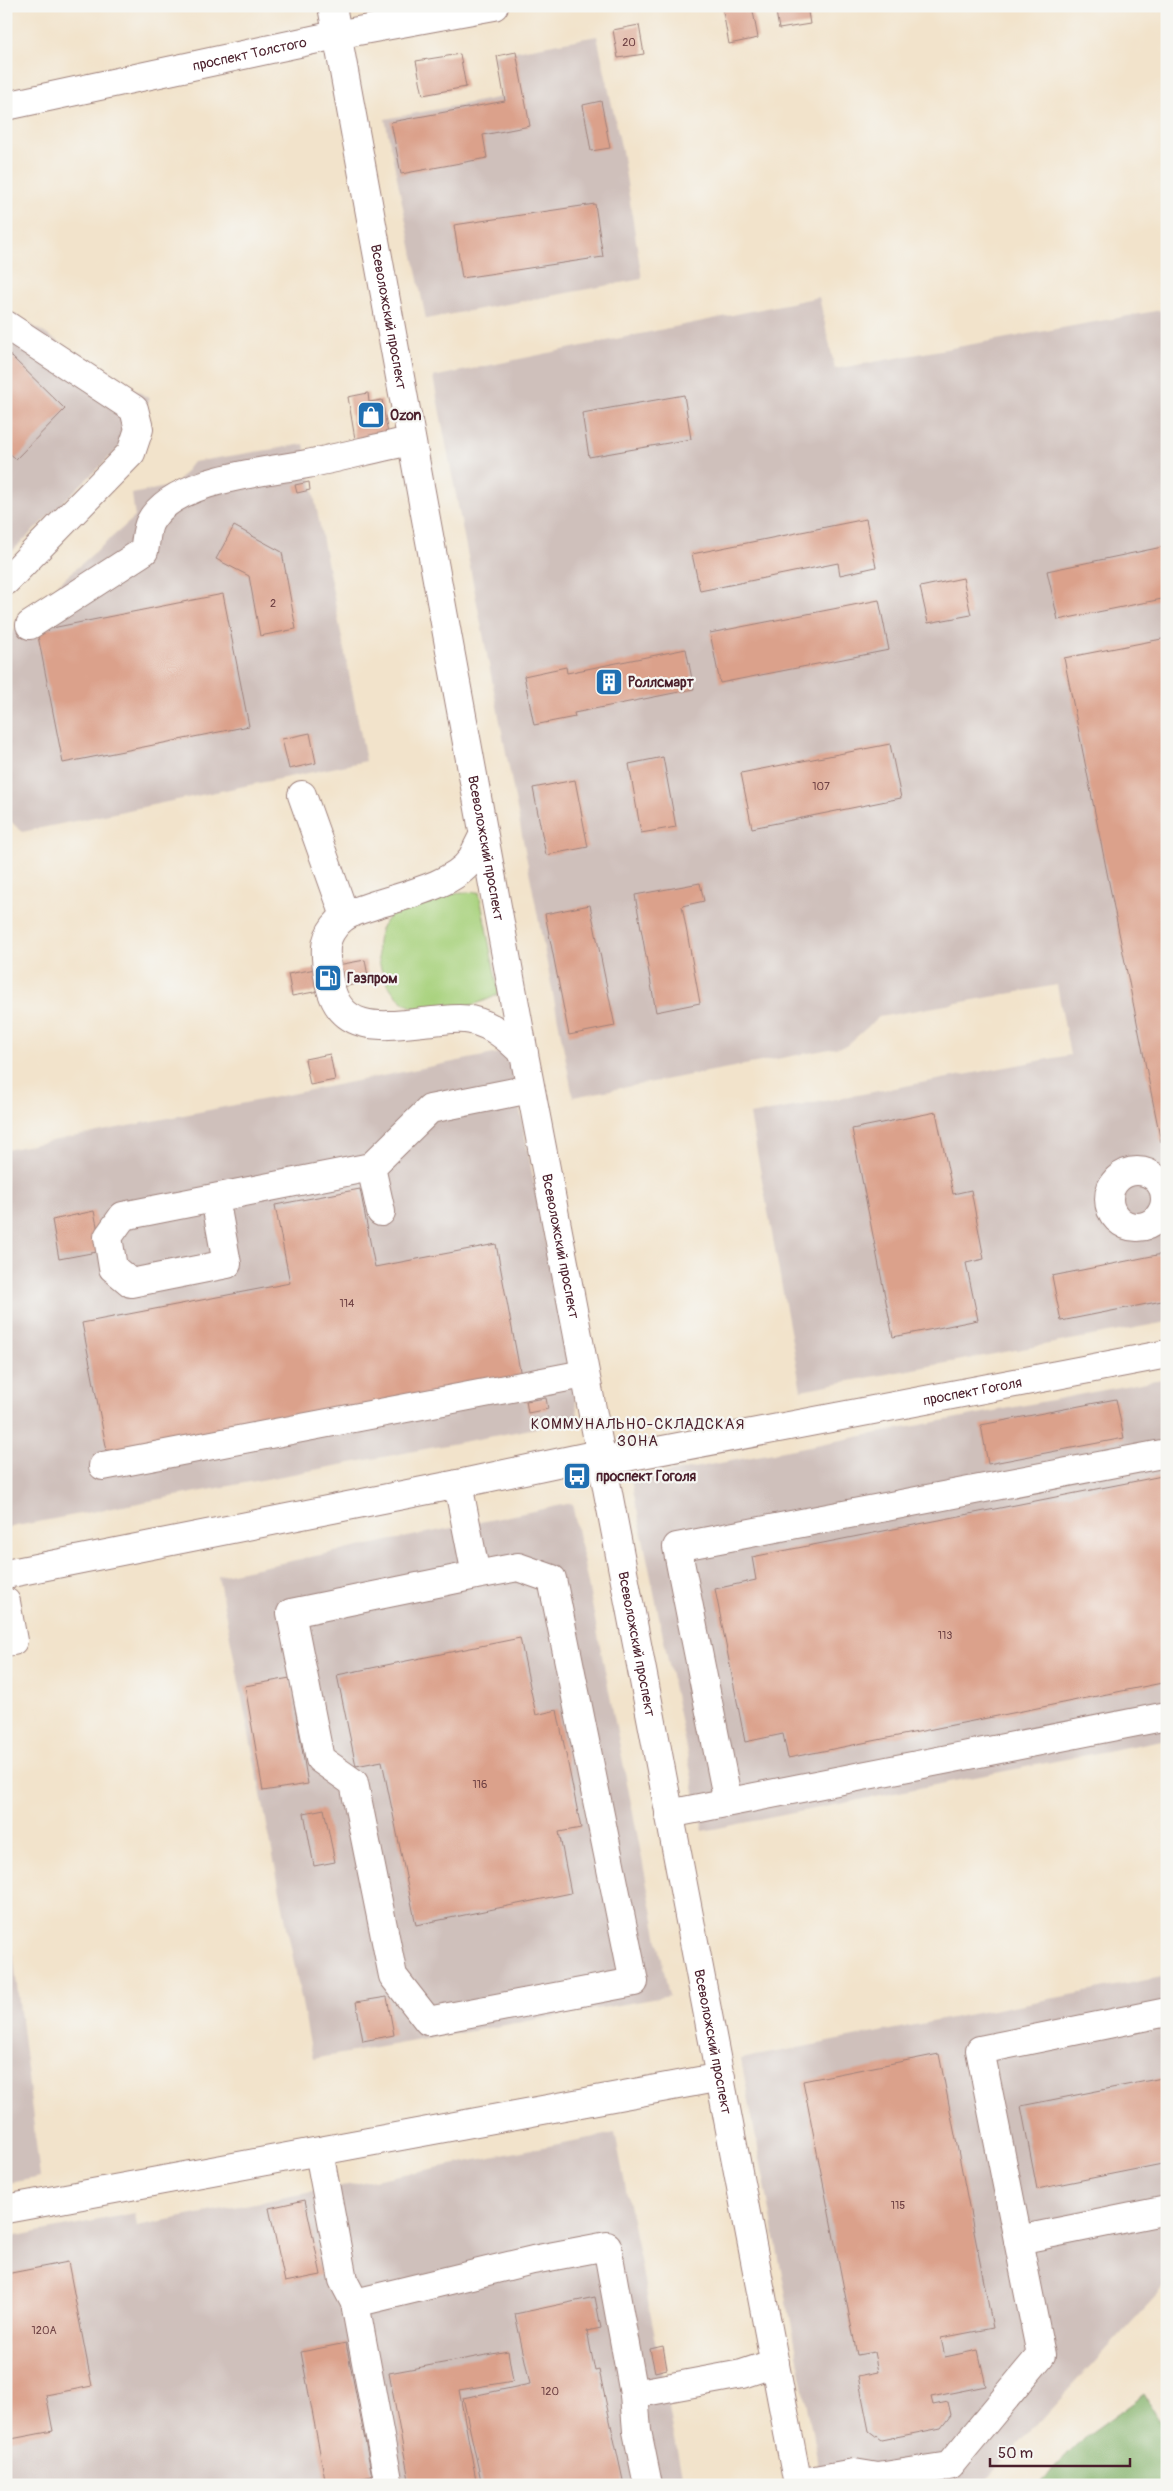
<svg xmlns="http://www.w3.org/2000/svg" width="1173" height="2491" viewBox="0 0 1173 2491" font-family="Pangolin,sans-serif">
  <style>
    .industrial { fill: #cfc0bb }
    .green { fill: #a7d17c; stroke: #787854 }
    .forest { fill: #85b36c; stroke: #68694c }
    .building { fill: #dba18b }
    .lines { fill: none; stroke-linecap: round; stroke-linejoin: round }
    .minor-casing { stroke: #9e817b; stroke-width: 30 }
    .minor { stroke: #fff; stroke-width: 28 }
    .labels { text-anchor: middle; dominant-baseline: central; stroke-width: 4.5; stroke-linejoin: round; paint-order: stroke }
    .number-label { font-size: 11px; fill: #6e4043 }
    .street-label { font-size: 14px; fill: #4a1f2b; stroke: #f6f6f2 }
    .poi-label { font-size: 14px; font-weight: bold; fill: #4a1f2b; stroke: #f6f6f2; text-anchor: start }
    .neighbourhood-label { font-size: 15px; letter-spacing: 1px; fill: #4a1f2b; stroke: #f6f6f2 }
  </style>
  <rect width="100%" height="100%" fill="#f6f6f2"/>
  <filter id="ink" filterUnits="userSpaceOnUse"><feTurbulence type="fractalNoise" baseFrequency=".02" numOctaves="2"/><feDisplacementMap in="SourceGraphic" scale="10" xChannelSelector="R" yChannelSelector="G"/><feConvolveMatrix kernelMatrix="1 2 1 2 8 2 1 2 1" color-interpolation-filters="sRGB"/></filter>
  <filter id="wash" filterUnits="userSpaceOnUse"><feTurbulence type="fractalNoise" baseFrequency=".0096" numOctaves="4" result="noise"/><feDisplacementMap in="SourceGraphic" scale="20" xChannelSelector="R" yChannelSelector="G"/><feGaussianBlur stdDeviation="1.12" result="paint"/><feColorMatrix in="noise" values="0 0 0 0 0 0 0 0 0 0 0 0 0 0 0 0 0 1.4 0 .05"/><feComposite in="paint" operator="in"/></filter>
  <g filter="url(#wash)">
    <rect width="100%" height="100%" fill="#f2e3cb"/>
    <g class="industrial">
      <polygon points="597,36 622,151 642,279 426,319 385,119 502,97 494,55"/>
      <polygon points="819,297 835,369 1167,309 1167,1322 801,1390 750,1115 1070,1055 1057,985 879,1017 846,1046 573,1097 433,377"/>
      <polygon points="6,309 150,399 121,446 6,557"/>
      <polygon points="304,444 366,761 22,832 6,817 6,640 38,602 135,517 132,494 175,485 193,462"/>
      <polygon points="509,1051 579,1420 6,1528 6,1150"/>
      <polygon points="1167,1378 1167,1739 703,1831 631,1480"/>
      <polygon points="572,1503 669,1996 313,2059 218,1576"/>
      <polygon points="6,1894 40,2177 6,2184"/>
      <polygon points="1167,1976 1167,2284 981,2485 822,2485 741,2059"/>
      <polygon points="615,2133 684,2485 6,2485 6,2238 135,2213 137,2226"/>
    </g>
    <path class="green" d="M 479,892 L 499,994 C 476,1006 447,1014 421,1010 C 383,1003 360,936 395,912 C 418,897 453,893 479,892 Z"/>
    <polygon class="forest" points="1144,2394 1167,2432 1167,2485 1038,2485 1085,2437"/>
    <g id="blocks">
      <g class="building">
        <polygon points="722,6 752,6 758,38 729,44"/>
        <polygon points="775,6 807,6 810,24 779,29"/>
        <polygon points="903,6 920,6 920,7 904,10"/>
        <polygon points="6,18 10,18 8,51 6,51"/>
        <polygon points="639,25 644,54 618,58 613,30"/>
        <polygon points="516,52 530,126 483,135 487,158 401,174 391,122 505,101 497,56"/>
        <polygon points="460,54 466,87 423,95 416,61"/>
        <polygon points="601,101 610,148 591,151 583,105"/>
        <polygon points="595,204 603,257 462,278 454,225"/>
        <polygon points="6,351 65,409 16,459 6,450"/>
        <polygon points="368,393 369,402 382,400 388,434 355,439 348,397"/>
        <polygon points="684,395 691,439 589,457 582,413"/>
        <polygon points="309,482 310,490 297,493 295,485"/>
        <polygon points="866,519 876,567 840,575 838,563 700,591 692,554"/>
        <polygon points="234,526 282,552 296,629 260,636 249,576 216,559"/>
        <polygon points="1167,546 1167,598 1058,620 1047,571"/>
        <polygon points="963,578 971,615 928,623 920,587"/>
        <polygon points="223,594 249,726 63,763 37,631"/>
        <polygon points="879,600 889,650 720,683 710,633"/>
        <polygon points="1167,638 1167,1141 1161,1142 1064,658"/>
        <polygon points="686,649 694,689 574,713 575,717 534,725 524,676 566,667 567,673"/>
        <polygon points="310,733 316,763 289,769 282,739"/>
        <polygon points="890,744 901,798 752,828 741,773"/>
        <polygon points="663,757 676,827 641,833 629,764"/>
        <polygon points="575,780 588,847 546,855 533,788"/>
        <polygon points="700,883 704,901 682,906 700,1003 656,1012 635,895"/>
        <polygon points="590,905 615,1026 569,1035 545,914"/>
        <polygon points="365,960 369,982 292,996 288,974"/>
        <polygon points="330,1054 335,1080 310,1085 305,1059"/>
        <polygon points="936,1112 953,1194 971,1190 984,1259 966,1263 978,1320 893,1337 852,1129"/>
        <polygon points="360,1189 375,1267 496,1244 521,1376 108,1456 82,1323 290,1283 275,1205"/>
        <polygon points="94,1211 102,1251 59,1259 52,1220"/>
        <polygon points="1167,1253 1167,1300 1061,1321 1052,1276"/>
        <polygon points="546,1398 548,1409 528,1413 526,1401"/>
        <polygon points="1116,1399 1124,1438 988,1464 981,1425"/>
        <polygon points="1167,1475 1167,1682 788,1758 783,1734 745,1742 715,1589 756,1580 752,1557"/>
        <polygon points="520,1638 536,1715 557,1710 581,1828 559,1832 571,1893 416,1925 382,1761 356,1766 337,1675"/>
        <polygon points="290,1678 308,1784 263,1791 245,1686"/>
        <polygon points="324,1809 335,1862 314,1866 304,1813"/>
        <polygon points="387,1997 394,2035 363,2041 356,2002"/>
        <polygon points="939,2054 993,2328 941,2338 945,2357 978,2350 986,2386 931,2397 933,2405 948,2402 951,2415 941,2428 881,2440 869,2431 858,2376 878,2372 874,2352 857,2355 803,2081"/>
        <polygon points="1167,2077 1167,2163 1037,2189 1021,2106"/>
        <polygon points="305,2200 321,2275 285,2282 269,2208"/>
        <polygon points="68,2262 92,2386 46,2395 53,2431 6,2440 6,2274"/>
        <polygon points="595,2297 601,2328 587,2331 595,2371 599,2370 624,2485 482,2485 463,2398 530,2384 515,2314"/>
        <polygon points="346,2343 372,2476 326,2485 301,2352"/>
        <polygon points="663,2346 667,2369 655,2372 650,2349"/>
        <polygon points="508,2351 513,2381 459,2390 477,2485 410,2485 389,2373"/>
      </g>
    </g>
  </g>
  <g filter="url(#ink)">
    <use href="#blocks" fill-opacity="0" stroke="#9e817b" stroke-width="1"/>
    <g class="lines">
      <g class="minor-casing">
        <g id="minor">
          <path id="s1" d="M 332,6 L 524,1054 L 798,2485"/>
          <path id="s2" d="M 6,106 L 336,35 L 494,6"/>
          <polyline points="6,325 134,409 139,429 131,453 6,581"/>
          <path d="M 30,625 L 144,551 C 146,542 146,529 150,522 C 173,479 264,472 307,464 C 342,457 376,448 411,441"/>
          <polyline points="302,795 345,916"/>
          <path d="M 483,836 C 479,844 475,852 471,860 C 451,889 385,899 352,913 C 339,918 327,933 326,947 C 325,959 327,969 329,981 C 340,1038 389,1025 433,1021 C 445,1020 459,1017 471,1020 C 493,1025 508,1038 524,1054"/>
          <polyline points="371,1167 381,1212"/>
          <circle cx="1137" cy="1199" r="28"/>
          <polyline points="215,1198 227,1264 131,1283 113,1268 108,1237 123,1216 371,1167 430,1109 530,1089"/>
          <path id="s3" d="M 600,1462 L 1167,1354"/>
          <polyline points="103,1466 584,1374"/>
          <polyline points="458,1484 476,1575 291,1613 320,1759 354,1783 393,1976 428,2021 634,1982 552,1579 518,1567 476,1575"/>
          <polyline points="6,1574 458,1484 599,1454"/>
          <polyline points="6,1602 13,1641 6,1642"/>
          <polyline points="728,1802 677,1547 1167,1453"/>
          <polyline points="669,1814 1167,1716"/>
          <polyline points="319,2152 343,2280 355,2303"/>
          <polyline points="6,2209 721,2077"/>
          <polyline points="1018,2240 1167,2210"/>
          <polyline points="634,2394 637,2431 648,2485"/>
          <polyline points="798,2483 854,2473 878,2477 949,2466 1041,2355 980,2050 1167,2012"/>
          <polyline points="389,2485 355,2303 533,2260 607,2246 634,2394 742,2374 775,2363"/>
        </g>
      </g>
      <use href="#minor" class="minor"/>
    </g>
  </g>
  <defs>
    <g id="shop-square" transform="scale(1.4375)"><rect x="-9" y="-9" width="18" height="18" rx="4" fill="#1f6fb2" stroke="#f6f6f2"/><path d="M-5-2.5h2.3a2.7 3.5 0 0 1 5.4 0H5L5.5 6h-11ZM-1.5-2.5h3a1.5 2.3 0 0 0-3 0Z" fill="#fff"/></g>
    <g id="building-square" transform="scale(1.4375)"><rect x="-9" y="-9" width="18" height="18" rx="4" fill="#1f6fb2" stroke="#f6f6f2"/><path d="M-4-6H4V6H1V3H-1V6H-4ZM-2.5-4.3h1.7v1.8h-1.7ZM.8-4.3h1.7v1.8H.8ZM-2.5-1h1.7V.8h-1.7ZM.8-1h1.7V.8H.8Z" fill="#fff"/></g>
    <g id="fuel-square" transform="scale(1.4375)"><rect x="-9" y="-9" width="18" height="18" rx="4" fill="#1f6fb2" stroke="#f6f6f2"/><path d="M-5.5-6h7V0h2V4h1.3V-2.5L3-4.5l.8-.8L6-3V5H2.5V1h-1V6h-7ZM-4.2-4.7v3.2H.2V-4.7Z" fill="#fff"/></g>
    <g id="bus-square" transform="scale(1.4375)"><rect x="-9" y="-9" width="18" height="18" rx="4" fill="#1f6fb2" stroke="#f6f6f2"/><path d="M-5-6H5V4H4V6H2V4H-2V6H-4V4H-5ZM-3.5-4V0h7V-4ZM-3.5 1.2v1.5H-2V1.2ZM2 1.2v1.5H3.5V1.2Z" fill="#fff"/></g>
  </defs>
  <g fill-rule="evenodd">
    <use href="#shop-square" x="371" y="415"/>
    <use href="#building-square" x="609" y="682"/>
    <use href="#fuel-square" x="328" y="978"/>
    <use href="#bus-square" x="577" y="1476"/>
  </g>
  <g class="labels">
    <g class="number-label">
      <text x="629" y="42">20</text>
      <text x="273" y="603">2</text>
      <text x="821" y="786">107</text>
      <text x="347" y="1303">114</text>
      <text x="945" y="1635">113</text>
      <text x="480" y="1784">116</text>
      <text x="898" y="2205">115</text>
      <text x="44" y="2330">120А</text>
      <text x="550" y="2391">120</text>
    </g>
    <g class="street-label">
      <text stroke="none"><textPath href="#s2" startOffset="249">проспект Толстого</textPath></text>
      <text stroke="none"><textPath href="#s1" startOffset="316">Всеволожский проспект</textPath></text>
      <text stroke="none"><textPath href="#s1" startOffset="856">Всеволожский проспект</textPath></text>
      <text stroke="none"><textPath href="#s1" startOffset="1261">Всеволожский проспект</textPath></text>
      <text stroke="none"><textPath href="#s3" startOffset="379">проспект Гоголя</textPath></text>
      <text stroke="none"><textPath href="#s1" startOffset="1666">Всеволожский проспект</textPath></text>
      <text stroke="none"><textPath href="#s1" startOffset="2071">Всеволожский проспект</textPath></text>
    </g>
    <g class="poi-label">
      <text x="390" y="415">Ozon</text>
      <text x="628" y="682">Роллсмарт</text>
      <text x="347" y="978">Газпром</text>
      <text x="596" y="1476">проспект Гоголя</text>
    </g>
    <g class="neighbourhood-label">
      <text x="638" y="1424">КОММУНАЛЬНО-СКЛАДСКАЯ<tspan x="638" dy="17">ЗОНА</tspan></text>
    </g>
  </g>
  <rect width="1173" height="2491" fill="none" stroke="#f6f6f2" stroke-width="25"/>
  <path d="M990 2458v8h140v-8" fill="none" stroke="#4a1f2b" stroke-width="2.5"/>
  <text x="998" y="2458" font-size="15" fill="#4a1f2b" stroke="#f6f6f2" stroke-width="4" paint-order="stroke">50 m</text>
</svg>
